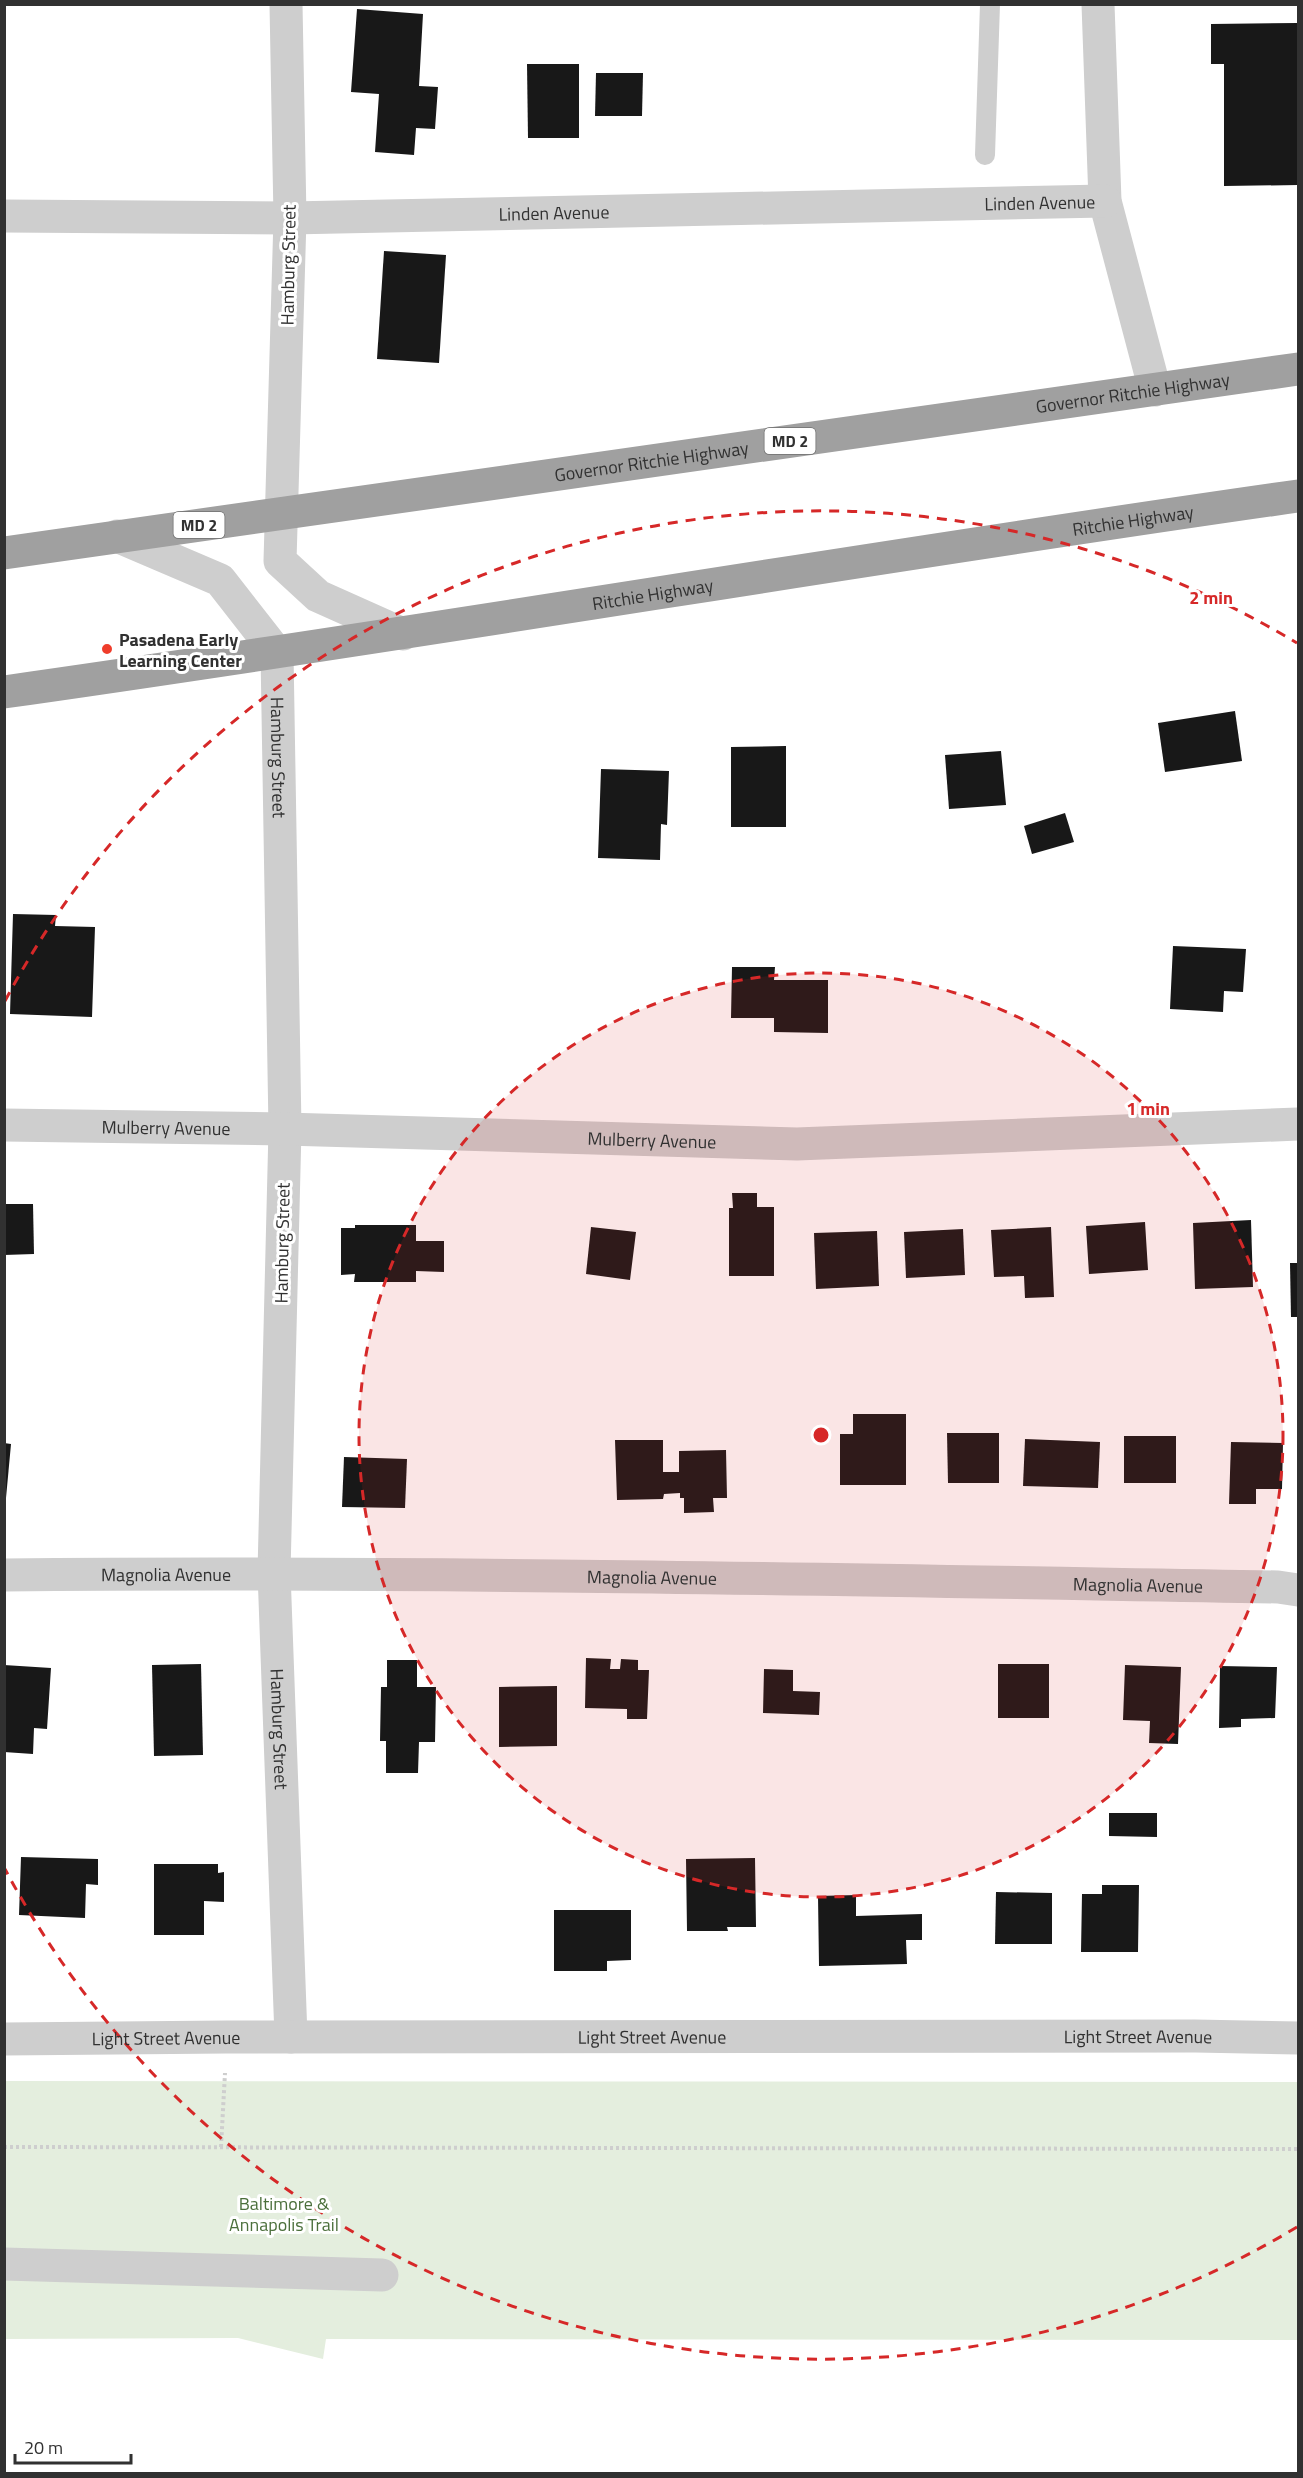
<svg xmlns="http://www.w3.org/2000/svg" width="1303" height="2478" viewBox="0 0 1303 2478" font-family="'Titillium Web',sans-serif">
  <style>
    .green { fill: #e4eede }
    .building { fill: #181818 }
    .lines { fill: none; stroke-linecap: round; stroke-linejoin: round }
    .path { stroke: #cecece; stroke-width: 4; stroke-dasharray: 3 3; stroke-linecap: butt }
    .service { stroke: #cecece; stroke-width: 20 }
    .minor { stroke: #cecece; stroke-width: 33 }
    .tertiary { stroke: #cecece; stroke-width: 33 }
    .trunk { stroke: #a0a0a0; stroke-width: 33 }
    .ring { fill: none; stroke: #d62828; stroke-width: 3; stroke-dasharray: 10 8 }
    .poi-dot { fill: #ef3d2b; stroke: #fff; stroke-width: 2 }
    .labels { text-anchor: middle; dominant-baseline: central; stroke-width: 6; stroke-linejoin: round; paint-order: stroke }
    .shield { fill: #fff; stroke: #6f6f6f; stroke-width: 1.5 }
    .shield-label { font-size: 16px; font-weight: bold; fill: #313131 }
    .street-label { font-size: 18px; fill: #313131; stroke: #fff }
    .poi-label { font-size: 18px; font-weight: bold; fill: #313131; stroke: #fff; text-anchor: start }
    .park-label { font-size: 18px; fill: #4b6f3b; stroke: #fff }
    .centre { fill: #d62828; stroke: #fff; stroke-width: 3 }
    .ring-label { font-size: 18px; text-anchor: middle; font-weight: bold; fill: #d62828; stroke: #fff; stroke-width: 6; stroke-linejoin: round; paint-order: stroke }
  </style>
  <rect width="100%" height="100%" fill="#fff"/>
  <polygon class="green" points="4,2081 1298,2082 1298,2340 326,2339 323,2359 238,2338 5,2339"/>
  <g class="building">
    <polygon points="357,9 423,14 419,86 438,87 435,129 416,128 414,155 375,152 379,94 351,92"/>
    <polygon points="1298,23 1298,185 1224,186 1224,64 1211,64 1211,24"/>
    <polygon points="527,64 579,64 579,138 528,138"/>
    <polygon points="596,73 643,73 642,116 595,116"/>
    <polygon points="384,251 446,255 439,363 377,359"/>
    <polygon points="1235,711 1242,761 1165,772 1158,723"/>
    <polygon points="786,746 786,827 731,827 731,747"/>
    <polygon points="1001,751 1006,805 949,809 945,755"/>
    <polygon points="601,769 669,771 667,825 661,824 660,860 598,858"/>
    <polygon points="1065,813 1074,842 1032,854 1024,826"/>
    <polygon points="13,914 56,915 55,926 95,927 92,1017 10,1014"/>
    <polygon points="1173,946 1246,949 1243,992 1224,991 1223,1012 1170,1009"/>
    <polygon points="732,967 775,967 774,980 828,980 828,1033 774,1032 774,1018 731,1018"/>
    <polygon points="732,1193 757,1193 757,1207 774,1207 774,1276 729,1276 729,1208 733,1208"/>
    <polygon points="4,1204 33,1204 34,1254 4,1255"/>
    <polygon points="1251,1220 1253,1287 1195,1289 1193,1223"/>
    <polygon points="1145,1222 1148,1270 1089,1274 1086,1226"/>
    <polygon points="355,1225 416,1225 416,1241 444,1241 444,1272 416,1271 416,1282 354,1282 355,1274 341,1275 341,1228 355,1228"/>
    <polygon points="591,1227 636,1232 630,1280 586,1274"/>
    <polygon points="1051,1227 1054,1297 1025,1298 1024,1276 994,1277 991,1230"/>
    <polygon points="963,1229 965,1275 906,1278 904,1232"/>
    <polygon points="877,1231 879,1286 816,1289 814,1233"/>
    <polygon points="1290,1263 1298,1263 1298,1317 1291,1317"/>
    <polygon points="853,1414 906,1414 906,1485 840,1485 840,1434 853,1434"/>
    <polygon points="947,1433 999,1433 999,1483 948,1483"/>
    <rect x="1124" y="1436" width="52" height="47"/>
    <polygon points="1025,1439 1100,1442 1098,1488 1023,1486"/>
    <polygon points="615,1440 663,1440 663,1472 679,1472 679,1451 726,1450 727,1498 713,1498 714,1512 684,1513 684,1498 680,1498 680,1493 664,1494 663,1499 617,1500"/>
    <polygon points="1231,1442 1283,1443 1282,1489 1256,1489 1256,1504 1229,1504"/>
    <polygon points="4,1443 11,1444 6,1498 4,1498"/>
    <polygon points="344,1457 407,1459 405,1508 342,1507"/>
    <polygon points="586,1658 611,1659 610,1669 620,1669 621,1659 638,1660 638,1670 649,1670 647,1719 627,1719 627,1709 585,1708"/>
    <polygon points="387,1660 417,1660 417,1687 436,1687 435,1742 419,1742 418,1773 386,1773 386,1741 380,1741 381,1687 387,1687"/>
    <polygon points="201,1664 203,1755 154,1756 152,1665"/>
    <rect x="998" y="1664" width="51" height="54"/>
    <polygon points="4,1665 51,1668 47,1729 34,1728 33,1754 4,1752"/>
    <polygon points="1125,1665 1181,1667 1178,1744 1149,1743 1150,1721 1123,1720"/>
    <polygon points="1220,1666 1277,1667 1275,1718 1241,1719 1241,1727 1219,1728"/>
    <polygon points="764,1669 793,1670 793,1691 820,1692 819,1715 763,1713"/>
    <polygon points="557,1686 557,1746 499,1747 499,1687"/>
    <polygon points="1109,1813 1157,1813 1157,1837 1109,1836"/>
    <polygon points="21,1857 98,1859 98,1885 86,1884 85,1918 19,1915"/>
    <polygon points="755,1858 756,1927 727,1927 728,1931 687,1931 686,1859"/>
    <polygon points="154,1864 218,1864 218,1873 224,1872 224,1902 204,1901 204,1935 154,1935"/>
    <polygon points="1102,1885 1139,1885 1138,1952 1081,1952 1082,1894 1102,1894"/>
    <polygon points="996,1892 1052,1893 1052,1944 995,1944"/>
    <polygon points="856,1895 856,1916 922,1914 922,1940 906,1940 907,1964 819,1966 818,1896"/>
    <polygon points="554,1910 631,1910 631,1960 607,1961 607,1971 554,1971"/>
  </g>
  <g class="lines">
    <g class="path">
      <polyline points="4,2147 1298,2149"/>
      <polyline points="221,2147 225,2073"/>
    </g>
    <polyline class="service" points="985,155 990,4"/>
    <g class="minor">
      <polyline points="286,4 290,218 280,561 318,596 403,634"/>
      <polyline points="1098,4 1105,201 1155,390"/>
      <path id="s1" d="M 4,216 L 290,218 L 1105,201"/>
      <path id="s2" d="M 117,536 L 220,580 L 277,653 L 285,1129 L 274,1572 L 291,2037"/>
      <path id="s3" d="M 4,1125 L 285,1129 L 797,1144 L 1298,1124"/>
      <path id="s4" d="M 4,1575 C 429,1571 854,1580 1278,1587 L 1298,1590"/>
      <polyline points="4,2264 382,2275"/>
    </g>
    <path class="tertiary" id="s5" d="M 4,2039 L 227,2037 L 1195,2036 L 1298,2038"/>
    <g class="trunk">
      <path id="s6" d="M 4,553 L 1298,369"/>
      <path id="s7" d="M 4,692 C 437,631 867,557 1298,496"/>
    </g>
  </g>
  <circle cx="821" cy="1435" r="462" fill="#d62828" fill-opacity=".12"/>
  <g class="ring">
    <circle cx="821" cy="1435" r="462"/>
    <path d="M1297 2227A924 924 0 0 1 5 1869M5 1001A924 924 0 0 1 1297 643"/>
  </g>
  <circle class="poi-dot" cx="107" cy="649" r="6"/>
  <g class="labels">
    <g class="shield">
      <rect x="764.5" y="428" width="51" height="26" rx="4.5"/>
      <rect x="173.5" y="512" width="51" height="26" rx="4.5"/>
    </g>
    <g class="shield-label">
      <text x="790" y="441">MD 2</text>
      <text x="199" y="525">MD 2</text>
    </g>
    <g class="street-label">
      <text stroke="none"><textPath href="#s1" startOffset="1036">Linden Avenue</textPath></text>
      <text stroke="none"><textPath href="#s1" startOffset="550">Linden Avenue</textPath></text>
      <text transform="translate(288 265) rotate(-89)">Hamburg Street</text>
      <text stroke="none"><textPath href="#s6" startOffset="1140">Governor Ritchie Highway</textPath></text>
      <text stroke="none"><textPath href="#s6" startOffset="654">Governor Ritchie Highway</textPath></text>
      <text stroke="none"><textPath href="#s7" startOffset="1142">Ritchie Highway</textPath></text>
      <text stroke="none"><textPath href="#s7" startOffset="656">Ritchie Highway</textPath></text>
      <text stroke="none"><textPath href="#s2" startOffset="309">Hamburg Street</textPath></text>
      <text stroke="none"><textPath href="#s3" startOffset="162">Mulberry Avenue</textPath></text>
      <text stroke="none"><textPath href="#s3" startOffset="648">Mulberry Avenue</textPath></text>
      <text transform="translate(282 1243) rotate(-89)">Hamburg Street</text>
      <text stroke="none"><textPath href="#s4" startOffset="162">Magnolia Avenue</textPath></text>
      <text stroke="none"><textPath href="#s4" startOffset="648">Magnolia Avenue</textPath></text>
      <text stroke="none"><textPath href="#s4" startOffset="1134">Magnolia Avenue</textPath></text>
      <text stroke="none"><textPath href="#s2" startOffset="1281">Hamburg Street</textPath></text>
      <text stroke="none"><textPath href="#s5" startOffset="648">Light Street Avenue</textPath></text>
      <text stroke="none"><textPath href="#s5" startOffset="1134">Light Street Avenue</textPath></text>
      <text stroke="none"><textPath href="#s5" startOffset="162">Light Street Avenue</textPath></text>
    </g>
    <g class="poi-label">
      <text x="119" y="639">Pasadena Early<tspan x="119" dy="21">Learning Center</tspan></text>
    </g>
    <g class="park-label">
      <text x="284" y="2203">Baltimore &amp;<tspan x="284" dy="21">Annapolis Trail</tspan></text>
    </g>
  </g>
  <circle cx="821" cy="1435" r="9" class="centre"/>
  <g class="ring-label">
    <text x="1211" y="604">2 min</text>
    <text x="1148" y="1115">1 min</text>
  </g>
  <rect width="1303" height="2478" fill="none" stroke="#313131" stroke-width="12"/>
  <path d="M15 2454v9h116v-9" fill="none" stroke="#313131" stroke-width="3"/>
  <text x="24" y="2454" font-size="18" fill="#313131" stroke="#ffffff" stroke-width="4.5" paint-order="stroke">20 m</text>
</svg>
